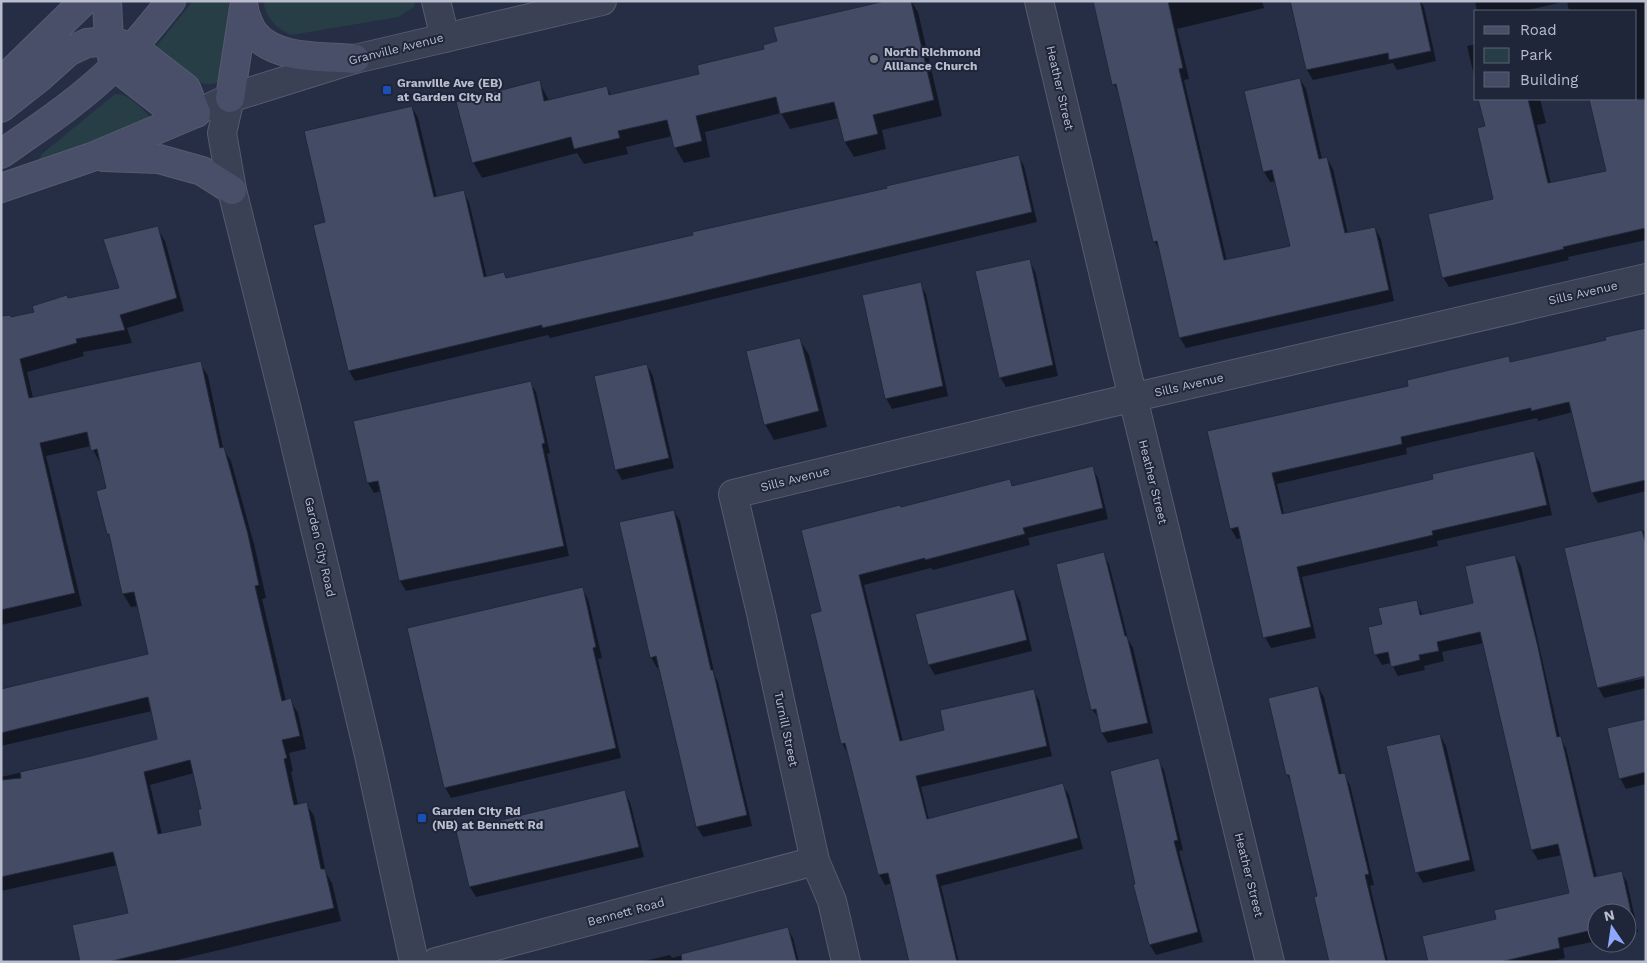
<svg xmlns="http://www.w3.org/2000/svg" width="1647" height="963" viewBox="0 0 1647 963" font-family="'Work Sans',sans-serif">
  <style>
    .green { fill: #283e46 }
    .shadow { fill: #0007; fill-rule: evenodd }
    .building { fill: #434b65; stroke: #21283c; fill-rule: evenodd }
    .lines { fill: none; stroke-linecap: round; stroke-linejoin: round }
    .minor-casing { stroke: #565c6f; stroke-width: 30 }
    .tertiary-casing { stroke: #565c6f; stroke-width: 30 }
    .secondary-casing { stroke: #565c6f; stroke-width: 30 }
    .minor { stroke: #3b4154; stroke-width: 28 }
    .tertiary { stroke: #3b4154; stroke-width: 28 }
    .secondary { stroke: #494f68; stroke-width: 28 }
    .worship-dot { fill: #6b7280; stroke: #1f263a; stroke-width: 2 }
    .transit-dot { fill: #1a4fb4; stroke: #1f263a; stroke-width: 2 }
    .labels { text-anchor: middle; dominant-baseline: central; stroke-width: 4; stroke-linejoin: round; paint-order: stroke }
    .street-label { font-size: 12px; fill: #b9bdce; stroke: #1f263a }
    .poi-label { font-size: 12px; font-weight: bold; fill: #b9bdce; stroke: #1f263a; text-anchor: start }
  </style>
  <rect width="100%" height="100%" fill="#262e45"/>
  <g class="green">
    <path d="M 193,1 L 233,1 L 223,80 C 215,85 207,85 198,82 L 155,48 Z"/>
    <path d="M 263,1 L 415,1 L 414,7 L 398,17 L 291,35 C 276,28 266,18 263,1 Z"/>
    <path d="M 115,94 C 129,93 142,109 151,118 L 151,122 L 41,161 L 39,159 L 42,154 Z"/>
  </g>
  <g class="shadow">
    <polygon points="890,1 911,1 918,12 942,116 882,130 886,149 854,157 845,142 839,118 790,129 781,113 705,132 710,157 684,163 675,147 672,136 626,147 628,154 584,164 577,153 482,178 473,162 539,81 549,101 607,87 611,95 700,75"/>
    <polygon points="1094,1 1262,1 1264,8 1177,29 1189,79 1184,80 1227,261 1292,247 1276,181 1270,182 1264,172 1300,79 1306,89 1322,159 1327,158 1333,169 1348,234 1375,228 1381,239 1394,301 1186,348 1180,338 1161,251 1154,241 1120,95 1114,84"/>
    <polygon points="1399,1 1420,1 1424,7 1436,61 1397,70 1393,63 1313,80 1307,70 1295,16"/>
    <polygon points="1475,1 1567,1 1524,11 1477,11"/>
    <polygon points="1567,1 1646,1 1646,240 1568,257 1569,260 1449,287 1443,277 1495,200 1486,127 1479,99 1540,99 1546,123 1537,125 1551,184 1607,171 1590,99 1636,99 1636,11 1569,11"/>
    <polygon points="1476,44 1476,84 1467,46"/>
    <polygon points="412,107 418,118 437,198 463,192 469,202 487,278 504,273 507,279 694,236 1018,156 1024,166 1037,222 550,338 548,335 355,381 349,371 314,226 327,223"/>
    <path d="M 157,228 L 165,241 L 184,311 L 127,328 L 132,343 L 83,352 L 84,356 L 27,372 L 33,398 L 200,363 L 208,376 L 223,448 L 231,461 L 255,548 L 266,598 L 262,599 L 286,701 L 290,700 L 298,713 L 306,749 L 289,753 L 293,771 L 291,772 L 298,805 L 306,803 L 314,816 L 326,873 L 332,883 L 341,921 L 169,962 L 81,962 L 129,914 L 118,865 L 1,891 L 1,777 L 91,757 L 159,740 L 152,711 L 1,746 L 1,690 L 149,655 L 138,606 L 131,607 L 123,594 L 111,540 L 108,534 L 108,489 L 101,463 L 100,463 L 91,446 L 46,456 L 82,606 L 1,625 L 1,321 L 35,313 L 68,299 L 121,289 ZM 194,773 L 203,810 L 203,826 L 162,834 L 150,785 Z"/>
    <polygon points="1029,260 1035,271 1058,376 1006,387 1000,377"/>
    <polygon points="920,284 926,294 948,396 892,409 886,398"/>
    <polygon points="1646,329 1646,491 1598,503 1592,492 1573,412 1538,421 1537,418 1406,448 1407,454 1277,484 1284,514 1435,480 1534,453 1540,463 1552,515 1437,541 1438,546 1302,577 1316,638 1271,648 1265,637 1242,538 1237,539 1231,529 1208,432 1409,387 1508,358 1511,363 1607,341"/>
    <polygon points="800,340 809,355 827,427 774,440 765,424"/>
    <polygon points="647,365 653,376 674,468 622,480 616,469"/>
    <polygon points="530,382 536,392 550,453 547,454 569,556 406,591 400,581 381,491 374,493 368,483"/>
    <polygon points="1092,468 1098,478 1108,519 1028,538 1030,545 933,570 931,568 864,585 903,742 946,731 1033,690 1039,700 1052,756 921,787 929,820 1063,785 1069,795 1083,849 941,886 959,962 910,962 892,883 885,885 879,874 848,754 842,743 823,612 901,508 1010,480 1013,487"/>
    <polygon points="674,511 680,521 715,676 718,682 752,826 703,837 697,827 660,667 657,668 651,657"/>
    <polygon points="1646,530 1646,675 1599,686 1599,688 1646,678 1646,688 1604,698 1598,687 1566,549"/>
    <polygon points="1103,554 1109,564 1128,639 1133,648 1153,733 1108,743 1102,733 1099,719 1092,709"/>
    <polygon points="1515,556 1521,566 1560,738 1566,748 1597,877 1621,872 1627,882 1638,932 1627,934 1627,913 1597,913 1597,941 1563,948 1565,958 1550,962 1430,962 1498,920 1571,894 1562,855 1538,860 1532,850 1484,643 1442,652 1444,661 1424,666 1425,670 1398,676 1391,663 1382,665 1376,655 1383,625 1416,601 1423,616 1475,604"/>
    <polygon points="582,588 588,599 602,658 598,659 621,758 451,798 445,787"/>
    <polygon points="1014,590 1020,601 1032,651 935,675 929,665"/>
    <polygon points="1318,687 1324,697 1342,775 1344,774 1350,785 1374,885 1370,886 1388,962 1330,962 1319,897 1292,783 1287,775"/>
    <polygon points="1646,720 1646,784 1626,789 1620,778"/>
    <polygon points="1440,735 1446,746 1475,871 1423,883 1417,872"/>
    <polygon points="1158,760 1164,770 1183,850 1179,851 1203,942 1156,955 1150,945 1135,885"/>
    <polygon points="624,792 630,802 644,857 476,897 470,887 457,832"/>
    <polygon points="787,928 793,938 799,962 640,962 670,955 672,958"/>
  </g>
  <g class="building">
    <polygon points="885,1 911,1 934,100 873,115 878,134 844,142 834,102 780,114 776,97 696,116 702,141 674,148 667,120 618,131 620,138 574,149 571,137 472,163 456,102 540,80 544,101 607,86 609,95 699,74 697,65 764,49 763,45 777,41 773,27"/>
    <polygon points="1093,1 1168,1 1183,68 1179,69 1224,260 1290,246 1272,170 1263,172 1244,91 1300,78 1319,159 1327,157 1345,233 1375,227 1389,290 1179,338 1157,241 1153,242 1116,84 1112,85"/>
    <polygon points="1290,1 1420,1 1431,51 1389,60 1388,53 1306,70"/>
    <polygon points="1478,99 1528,99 1548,183 1606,171 1589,99 1646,99 1646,228 1563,247 1564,249 1442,278 1428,214 1493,199 1477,128 1485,126"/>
    <polygon points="412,106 434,197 464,190 484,277 504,272 506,278 693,235 692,232 887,188 886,186 1019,155 1032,212 674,298 542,328 542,325 348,371 313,225 325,222 304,131"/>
    <path d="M 158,226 L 177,298 L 120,315 L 125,330 L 76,339 L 77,343 L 20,359 L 29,398 L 201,361 L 220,448 L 224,447 L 248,534 L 259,585 L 255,586 L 282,701 L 291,698 L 300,736 L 282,740 L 287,758 L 284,759 L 294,805 L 307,802 L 321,869 L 325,869 L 334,908 L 108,962 L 80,962 L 72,925 L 128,913 L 113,852 L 1,877 L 1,780 L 21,778 L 20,772 L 91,756 L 157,739 L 148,697 L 1,733 L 1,689 L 148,654 L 134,592 L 122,594 L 109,534 L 107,534 L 96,491 L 106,488 L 97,449 L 91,451 L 87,432 L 40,443 L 75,593 L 1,610 L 1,316 L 10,315 L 11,317 L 34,312 L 32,306 L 67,295 L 68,298 L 119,288 L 103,239 ZM 190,760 L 201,809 L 198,809 L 201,825 L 158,834 L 144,772 Z"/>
    <polygon points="1030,259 1053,365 999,378 975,271"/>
    <polygon points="921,282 943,386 885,399 862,295"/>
    <polygon points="1646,328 1646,480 1591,493 1569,402 1531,411 1531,408 1401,437 1402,444 1272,473 1282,514 1433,479 1432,474 1534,451 1547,505 1432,531 1433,535 1297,567 1311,627 1263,638 1238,527 1230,529 1207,431 1408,386 1407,380 1509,356 1510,362 1606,340 1605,337"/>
    <polygon points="800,338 819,411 764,425 746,351"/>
    <polygon points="647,364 669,458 615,470 594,376"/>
    <polygon points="531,381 545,443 542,444 564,546 399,581 378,481 367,483 353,421"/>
    <polygon points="1093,466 1103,508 1023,528 1025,534 925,560 925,558 859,575 900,741 944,730 940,710 1034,689 1047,746 916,776 927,819 1063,783 1078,838 936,875 957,962 909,962 888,873 878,875 845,743 841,744 810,614 821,611 801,530 900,505 901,507 1010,479 1012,486"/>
    <polygon points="674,510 711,670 713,670 747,815 696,827 656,656 650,658 619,522"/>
    <polygon points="1642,530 1646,545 1646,676 1597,688 1564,548"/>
    <polygon points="1104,552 1125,636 1127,636 1148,723 1101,733 1096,709 1091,710 1056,564"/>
    <polygon points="1515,555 1538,647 1557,737 1561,736 1594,877 1622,871 1633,921 1627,923 1627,913 1597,913 1597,929 1558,938 1560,948 1500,962 1428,962 1422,936 1496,919 1494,910 1569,893 1558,844 1531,850 1480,632 1437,642 1439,651 1419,655 1420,660 1391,667 1388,652 1374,655 1368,627 1382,624 1378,608 1417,600 1420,615 1473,603 1465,566"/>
    <polygon points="583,587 596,647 593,648 616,748 444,788 407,628"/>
    <polygon points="1014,589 1027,640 928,665 915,614"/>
    <polygon points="1318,686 1339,774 1345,773 1369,874 1365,875 1386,962 1329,962 1314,897 1317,896 1289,775 1286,775 1268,698"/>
    <polygon points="1646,719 1646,772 1619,779 1607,728"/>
    <polygon points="1440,734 1470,860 1415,873 1386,746"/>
    <polygon points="1159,758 1178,840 1174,841 1198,932 1149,945 1133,884 1135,884 1110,771"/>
    <polygon points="625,790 639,847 469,887 456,831"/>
    <polygon points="788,927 797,962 682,962 681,954"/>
  </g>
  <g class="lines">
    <g class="minor-casing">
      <g id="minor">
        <polyline points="436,1 445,38"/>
        <polyline points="1039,1 1126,369 1270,962"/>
        <polyline points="436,962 815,861"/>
        <polyline points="846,962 832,901 815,861 761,613 733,494 1097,406 1646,278"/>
      </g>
    </g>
    <g class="tertiary-casing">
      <g id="tertiary">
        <polyline points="230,98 222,133 232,190 288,414 369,755 414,962"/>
        <polyline points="213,106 230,98 355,59 602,1"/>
      </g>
    </g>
    <g class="secondary-casing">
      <g id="secondary">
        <polyline points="107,1 109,41 114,66 163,104 196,113"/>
        <path d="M 244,12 C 247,18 249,27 254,33 C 274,60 324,56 355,59"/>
        <polyline points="1,82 84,1"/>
        <polyline points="230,98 244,8"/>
        <polyline points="1,108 39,78 68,52 87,43 109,41 133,47 186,88 196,113"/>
        <path d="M 1,154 C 40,127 82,99 116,65 C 136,45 153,23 171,1"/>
        <polyline points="104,157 159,159 202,171 232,190"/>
        <polyline points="1,188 92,157 196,113"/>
      </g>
    </g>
    <use href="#minor" class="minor"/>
    <use href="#tertiary" class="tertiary"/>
    <use href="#secondary" class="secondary"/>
  </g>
  <circle class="worship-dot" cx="874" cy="59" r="5"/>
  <g class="transit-dot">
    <rect x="382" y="85" width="10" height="10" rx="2.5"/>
    <rect x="417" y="813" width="10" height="10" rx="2.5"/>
  </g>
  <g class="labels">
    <g class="street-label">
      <text transform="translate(396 49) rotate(-14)">Granville Avenue</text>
      <text transform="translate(1060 88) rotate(77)">Heather Street</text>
      <text transform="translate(1583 293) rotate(-13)">Sills Avenue</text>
      <text transform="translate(1189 385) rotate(-13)">Sills Avenue</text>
      <text transform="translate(795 479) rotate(-14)">Sills Avenue</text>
      <text transform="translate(1153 482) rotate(76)">Heather Street</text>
      <text transform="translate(320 547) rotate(77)">Garden City Road</text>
      <text transform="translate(786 729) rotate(78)">Turnill Street</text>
      <text transform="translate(1249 875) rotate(76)">Heather Street</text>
      <text transform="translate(626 912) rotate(-15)">Bennett Road</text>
    </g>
    <g class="poi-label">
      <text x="884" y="52">North Richmond<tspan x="884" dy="14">Alliance Church</tspan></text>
      <text x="397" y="83">Granville Ave (EB)<tspan x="397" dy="14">at Garden City Rd</tspan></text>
      <text x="432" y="811">Garden City Rd<tspan x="432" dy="14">(NB) at Bennett Rd</tspan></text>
    </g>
  </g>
  <rect width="1647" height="963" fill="none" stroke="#b9bdce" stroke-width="5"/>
  <rect x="1474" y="10" width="162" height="90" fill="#1f263a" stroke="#5d6275"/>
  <rect x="1484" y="26" width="25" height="8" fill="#494f68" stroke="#5d6275"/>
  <text x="1520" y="35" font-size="15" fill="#b9bdce">Road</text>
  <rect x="1484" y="48" width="25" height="15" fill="#283e46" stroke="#5d6275"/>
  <text x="1520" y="60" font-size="15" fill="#b9bdce">Park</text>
  <rect x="1484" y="72" width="25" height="15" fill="#434b65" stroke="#5d6275"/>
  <text x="1520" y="85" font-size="15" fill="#b9bdce">Building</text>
  <g transform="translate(1612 928) rotate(347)"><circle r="24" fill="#1f263a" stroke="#5d6275"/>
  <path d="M0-4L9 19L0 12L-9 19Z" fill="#8fa6fd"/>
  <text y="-8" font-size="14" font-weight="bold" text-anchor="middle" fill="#b9bdce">N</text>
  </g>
</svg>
